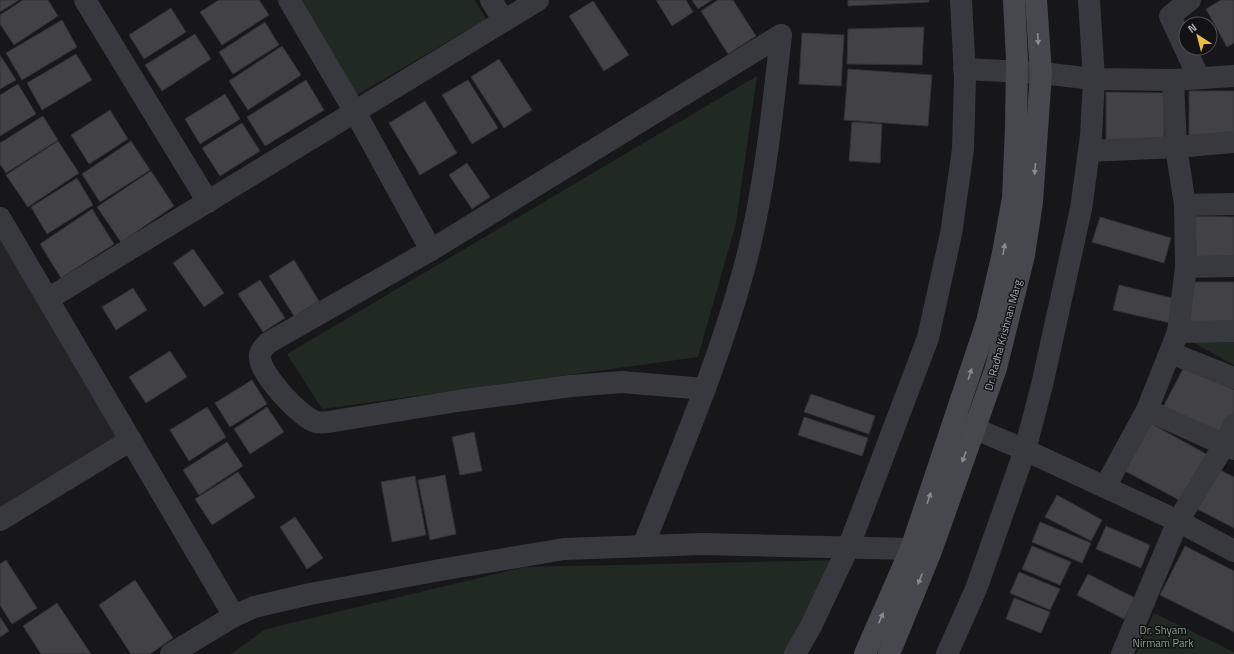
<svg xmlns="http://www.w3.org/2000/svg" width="1234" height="654" viewBox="0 0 1234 654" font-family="'Titillium Web',sans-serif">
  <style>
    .built { fill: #242326 }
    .green { fill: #212923 }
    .building { fill: #424246; stroke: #323135 }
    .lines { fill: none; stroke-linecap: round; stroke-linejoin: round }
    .street { stroke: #38393e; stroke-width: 22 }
    .secondary { stroke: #47484e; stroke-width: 22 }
    .oneway { fill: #878a93 }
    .labels { text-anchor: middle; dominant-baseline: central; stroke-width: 3; stroke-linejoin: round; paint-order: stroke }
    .street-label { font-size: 11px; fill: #aaadb8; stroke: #121214 }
    .park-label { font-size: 11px; fill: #82a386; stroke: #121214 }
  </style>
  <rect width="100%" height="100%" fill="#171719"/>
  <polygon class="built" points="0,230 123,434 0,509"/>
  <g class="green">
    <polygon points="301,0 475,0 486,19 357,95"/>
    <polygon points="757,76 736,223 698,357 322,409 287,354"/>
    <polygon points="1234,338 1234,365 1187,339"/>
    <polygon points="839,560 800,654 231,654 266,629 525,567"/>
    <polygon points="1154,613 1234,652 1234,654 1136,654"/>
  </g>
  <g class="building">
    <polygon points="0,0 19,0 0,12"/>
    <polygon points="23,0 48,0 58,16 14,45 0,24 0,15"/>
    <polygon points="219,0 259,0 269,15 222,45 200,12"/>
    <polygon points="656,0 686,0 693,12 672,26"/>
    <polygon points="692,0 712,0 698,9"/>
    <polygon points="718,0 733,0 756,36 728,54 701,11"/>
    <polygon points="848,0 929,0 929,2 848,6"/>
    <polygon points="1221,0 1234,0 1234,43 1227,47 1206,9"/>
    <polygon points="593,1 629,55 604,71 569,16"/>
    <polygon points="171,8 186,32 144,59 129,35"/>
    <polygon points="62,20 77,47 22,80 6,53"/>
    <polygon points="265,22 279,45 233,74 219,52"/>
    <polygon points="924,27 922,65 847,64 848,29"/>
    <polygon points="802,33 844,35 841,86 799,84"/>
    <polygon points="195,34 211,59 162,91 145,65"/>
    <polygon points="282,46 301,75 248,110 229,81"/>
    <polygon points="76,54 92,80 42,110 27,83"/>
    <polygon points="0,55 16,80 0,89"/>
    <polygon points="499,59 532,110 504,128 471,77"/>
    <polygon points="848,69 932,75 928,126 844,120"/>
    <polygon points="306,80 324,110 265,146 247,117"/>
    <polygon points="468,80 498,128 472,144 442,95"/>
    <polygon points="18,84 36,114 0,136 0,95"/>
    <rect x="1189" y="91" width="45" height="45"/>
    <polygon points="1106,92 1164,93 1164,141 1106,140"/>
    <polygon points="225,94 240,119 200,144 185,119"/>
    <polygon points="425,101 457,153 420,175 389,123"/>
    <polygon points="110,110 128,139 89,164 71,135"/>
    <polygon points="43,116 58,140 6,173 0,164 0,143"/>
    <polygon points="852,122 882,124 880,163 849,161"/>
    <polygon points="242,123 260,151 220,176 202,148"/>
    <polygon points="58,141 79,173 28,207 6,175"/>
    <polygon points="131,141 150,170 100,202 82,174"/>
    <polygon points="467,163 490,197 472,209 449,175"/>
    <polygon points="151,171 174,206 121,242 97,207"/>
    <polygon points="77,178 93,205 47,234 31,207"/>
    <polygon points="92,209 114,244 61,278 40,244"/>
    <polygon points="1191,216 1234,217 1234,262 1190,262"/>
    <polygon points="1100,217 1171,238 1164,263 1092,242"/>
    <polygon points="193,249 224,293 204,307 173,263"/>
    <polygon points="294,260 319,301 294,316 269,276"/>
    <polygon points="260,280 285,318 263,332 238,294"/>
    <rect x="1187" y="282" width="47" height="47"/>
    <polygon points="1119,285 1176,299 1170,323 1113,310"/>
    <polygon points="133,288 147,310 116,330 102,307"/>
    <polygon points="170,351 187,377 146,403 129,377"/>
    <polygon points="1185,365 1234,390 1234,417 1221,442 1161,411"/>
    <polygon points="252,380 267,404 230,427 215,403"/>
    <polygon points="811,394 875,416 869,434 804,412"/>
    <polygon points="207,407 226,437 189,461 170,430"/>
    <polygon points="267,407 284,432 250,454 234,429"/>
    <polygon points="804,417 868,438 862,456 798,435"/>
    <polygon points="1150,423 1208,455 1181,501 1125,471"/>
    <polygon points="474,432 482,471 460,475 452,437"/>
    <polygon points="227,442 243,466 199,495 183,470"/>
    <polygon points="1218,469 1234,477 1234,528 1197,509"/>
    <polygon points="238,472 255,497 212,525 195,499"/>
    <polygon points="445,475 456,534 430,540 418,480"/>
    <polygon points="415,476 426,535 392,542 381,482"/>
    <polygon points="1057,495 1102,520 1091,541 1045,517"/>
    <polygon points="295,517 323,558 307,569 280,527"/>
    <polygon points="1040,522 1091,543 1082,563 1032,542"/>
    <polygon points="1106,526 1150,545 1141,568 1096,549"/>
    <polygon points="1032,546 1071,562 1060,585 1022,569"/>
    <polygon points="1185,546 1234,571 1234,632 1160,595"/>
    <polygon points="6,560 37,608 12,624 0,605 0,564"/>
    <polygon points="1019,572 1060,589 1050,610 1010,593"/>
    <polygon points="1088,574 1135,598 1124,619 1077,595"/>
    <polygon points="135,580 173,638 150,654 131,654 99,605"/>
    <polygon points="1014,598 1050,612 1041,633 1006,619"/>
    <polygon points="57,603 91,654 41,654 23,626"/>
    <polygon points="0,617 9,631 0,637"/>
  </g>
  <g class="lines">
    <g class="street">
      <polyline points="85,0 208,202"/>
      <polyline points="289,0 355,112 431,250"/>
      <polyline points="491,0 504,21"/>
      <polyline points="1190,0 1170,16 1199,78"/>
      <polyline points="964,69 1041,73 1094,79 1173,80 1234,76"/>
      <polyline points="1089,151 1176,147 1234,142"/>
      <polyline points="1185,205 1234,204"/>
      <polyline points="0,218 234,616"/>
      <polyline points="1186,267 1234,266"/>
      <polyline points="48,299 538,0"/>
      <polyline points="1178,332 1234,331"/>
      <polyline points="1171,353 1234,378"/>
      <path d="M 705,389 L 622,382 L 571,386 L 457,401 L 328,422 C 325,422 319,423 316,422 C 300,417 261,375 260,358 C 259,352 264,347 268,343 L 431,250 L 781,35"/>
      <polyline points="1147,410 1234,449"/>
      <polyline points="957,421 1025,450 1178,521 1234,551"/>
      <polyline points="1105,487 1147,410 1178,332 1186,267 1185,205 1176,147 1173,80"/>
      <polyline points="0,520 131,440"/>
      <path d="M 643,546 C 678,457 716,369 742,276 C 764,198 772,116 781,35"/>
      <polyline points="171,654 234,616 254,607 310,594 440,570 564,549 703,544 911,549"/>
      <polyline points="795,654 810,628 849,546 928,338 951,234 963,149 965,77 961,0"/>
      <polyline points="947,654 976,589 1025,450 1042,385 1081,209 1091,136 1094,79 1089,0"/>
      <polyline points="1122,654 1178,521 1225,444 1234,424"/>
    </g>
    <g class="secondary">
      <polyline points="865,654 911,549 987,322 1003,253 1013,198 1016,127 1017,60 1014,0"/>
      <polyline points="889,654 931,551 996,368 1024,255 1032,202 1041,73 1036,0"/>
    </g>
  </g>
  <defs><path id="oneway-solid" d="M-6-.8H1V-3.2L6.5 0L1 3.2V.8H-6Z"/></defs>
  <g class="oneway">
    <use href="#oneway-solid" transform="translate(1038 39) rotate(86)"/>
    <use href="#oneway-solid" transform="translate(1035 169) rotate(95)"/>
    <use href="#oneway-solid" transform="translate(1004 249) rotate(-80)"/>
    <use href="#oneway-solid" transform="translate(970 374) rotate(-72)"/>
    <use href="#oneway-solid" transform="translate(964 457) rotate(110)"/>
    <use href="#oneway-solid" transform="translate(929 498) rotate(-71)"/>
    <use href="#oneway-solid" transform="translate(920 579) rotate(112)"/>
    <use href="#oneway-solid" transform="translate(881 618) rotate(-66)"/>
  </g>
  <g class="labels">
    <g class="street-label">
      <text transform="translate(1003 335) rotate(-75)">Dr. Radha Krishnan Marg</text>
    </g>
    <g class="park-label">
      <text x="1163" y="630">Dr. Shyam<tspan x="1163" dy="13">Nirmam Park</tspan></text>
    </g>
  </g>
  <g transform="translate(1198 36) rotate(324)"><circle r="19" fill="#121214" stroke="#4f5056"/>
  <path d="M0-3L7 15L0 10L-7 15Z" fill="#eabe3e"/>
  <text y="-6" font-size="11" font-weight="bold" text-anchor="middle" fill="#aaadb8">N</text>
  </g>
</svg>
